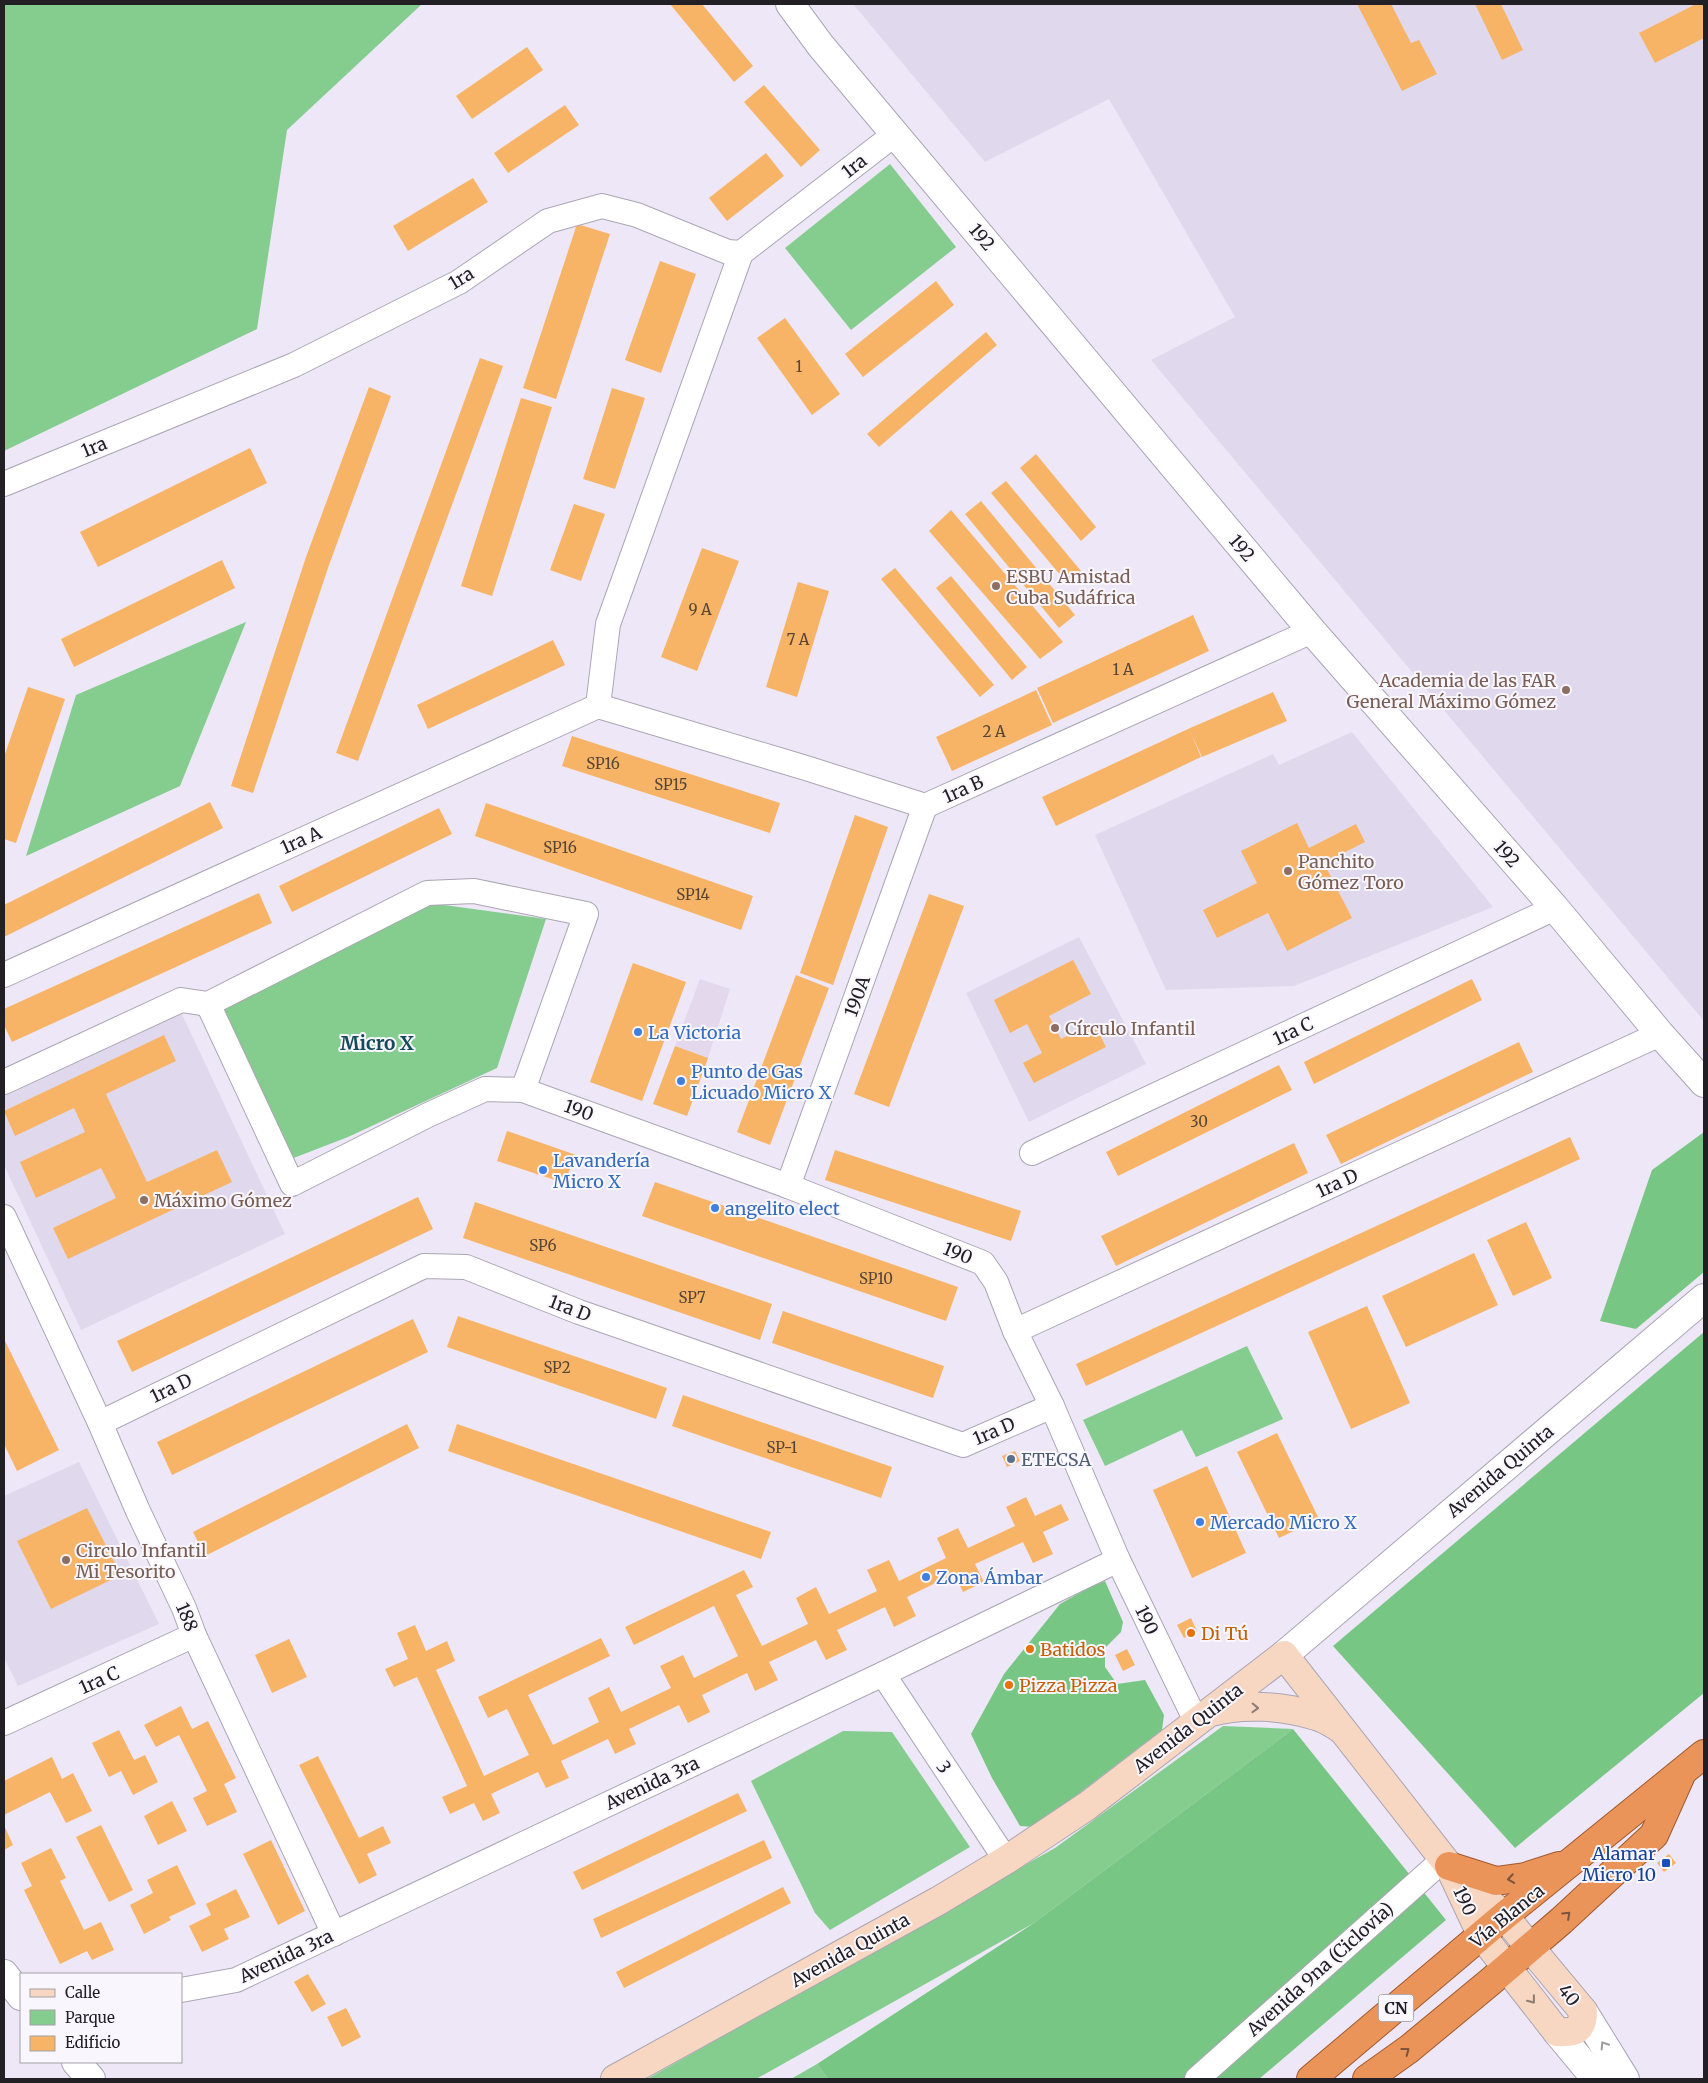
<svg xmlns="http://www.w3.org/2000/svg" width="1708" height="2083" viewBox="0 0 1708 2083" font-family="Merriweather,serif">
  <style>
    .commercial { fill: #e3d8ec }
    .education { fill: #e0d9ee }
    .green { fill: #84cd8f }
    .forest { fill: #77c684 }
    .building { fill: #f7b467 }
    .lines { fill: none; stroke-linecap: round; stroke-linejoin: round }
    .minor-casing { stroke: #aba5b4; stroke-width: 26 }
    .tertiary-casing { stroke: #aba5b4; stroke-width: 30 }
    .secondary-casing { stroke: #aba5b4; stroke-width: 30 }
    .trunk-casing { stroke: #a05a2d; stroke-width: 30 }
    .minor { stroke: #fff; stroke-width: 24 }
    .tertiary { stroke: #fff; stroke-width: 28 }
    .secondary { stroke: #f7d7c1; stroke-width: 28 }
    .trunk { stroke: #ea945a; stroke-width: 28 }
    .oneway { stroke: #8c7c73 }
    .oneway2 { stroke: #7c543d }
    .oneway3 { stroke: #9c9b9d }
    .education-dot { fill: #8d6e63; stroke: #f9f7fd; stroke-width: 2 }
    .shop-dot { fill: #3f7fe0; stroke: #f9f7fd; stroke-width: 2 }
    .service-dot { fill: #5c6f8a; stroke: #f9f7fd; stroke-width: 2 }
    .food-dot { fill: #e8710a; stroke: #f9f7fd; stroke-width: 2 }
    .transit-dot { fill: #1a4fb4; stroke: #f9f7fd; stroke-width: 2 }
    .labels { text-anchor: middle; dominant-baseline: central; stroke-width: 4; stroke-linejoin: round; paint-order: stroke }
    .number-label { font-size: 15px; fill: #574536 }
    .shield { fill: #f9f7fd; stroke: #626066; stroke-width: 1 }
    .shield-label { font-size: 16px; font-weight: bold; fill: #222025 }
    .street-label { font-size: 18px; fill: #222025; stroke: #f9f7fd }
    .education-label { font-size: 18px; fill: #785e54; stroke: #f9f7fd; text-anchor: start }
    .shop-label { font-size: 18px; fill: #366cbe; stroke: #f9f7fd; text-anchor: start }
    .service-label { font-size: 18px; fill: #4e5e75; stroke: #f9f7fd; text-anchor: start }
    .food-label { font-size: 18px; fill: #c56008; stroke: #f9f7fd; text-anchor: start }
    .transit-label { font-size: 18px; fill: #164399; stroke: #f9f7fd; text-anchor: end }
    .neighbourhood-label { font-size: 19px; font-weight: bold; fill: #134c58; stroke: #f9f7fd }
  </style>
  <rect width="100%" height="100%" fill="#eee7f7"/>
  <polygon class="commercial" points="700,979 730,989 708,1058 675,1046"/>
  <g class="education">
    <polygon points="853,4 1704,4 1704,1021 1151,360 1235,317 1109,99 985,162"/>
    <polygon points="1352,732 1493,907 1294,986 1166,990 1095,835 1273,754 1279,765"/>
    <polygon points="1079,937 1146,1064 1029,1122 966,993"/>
    <polygon points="181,1012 285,1234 81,1330 4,1165 4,1094"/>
    <polygon points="79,1462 159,1624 18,1686 4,1658 4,1496"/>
  </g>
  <g class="green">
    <polygon points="4,4 422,4 287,130 257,329 4,451"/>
    <polygon points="890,164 956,247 851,330 785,248"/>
    <polygon points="246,622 180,786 26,856 76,695"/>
    <polygon points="429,903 546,919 497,1068 348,1137 291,1159 221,1009"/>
    <polygon points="1247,1346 1283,1419 1196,1457 1182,1430 1105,1466 1083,1420"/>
    <polygon points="1223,1726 1293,1729 1034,1923 756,2079 647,2079 1055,1848"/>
    <polygon points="843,1731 892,1732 970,1847 830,1930 815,1913 751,1781"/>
    <polygon points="817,2064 828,2079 791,2079"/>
  </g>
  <g class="forest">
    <polygon points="1704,1132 1704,1272 1636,1329 1600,1321 1652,1170"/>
    <polygon points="1704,1332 1704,1693 1515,1848 1333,1646"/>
    <polygon points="1105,1581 1123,1622 1121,1632 1105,1648 1105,1667 1117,1684 1145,1680 1164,1715 1162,1730 1035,1827 1020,1826 992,1778 971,1734 1004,1674 1060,1604 1090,1587"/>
    <polygon points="1293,1729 1446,1920 1259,2079 828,2079 817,2064 1034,1923"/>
  </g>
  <g class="building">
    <polygon points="670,4 702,4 753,66 734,82"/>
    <polygon points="1357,4 1391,4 1411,43 1419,40 1437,74 1402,91"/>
    <polygon points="1475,4 1501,4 1523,50 1502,60"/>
    <polygon points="1696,4 1704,4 1704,38 1655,63 1639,33"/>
    <polygon points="527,47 543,70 472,119 456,96"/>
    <polygon points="764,85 820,150 801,167 744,102"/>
    <polygon points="565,105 579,125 508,173 494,153"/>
    <polygon points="766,153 784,176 727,221 709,198"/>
    <polygon points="473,178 488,202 408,251 393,226"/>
    <polygon points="577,224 610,234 556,399 523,388"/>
    <polygon points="660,261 696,274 661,373 625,360"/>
    <polygon points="936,281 954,305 863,377 845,354"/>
    <polygon points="785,318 840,394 812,415 757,338"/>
    <polygon points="986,332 997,345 879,447 867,434"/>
    <polygon points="480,358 503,366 358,761 336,753"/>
    <polygon points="369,387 391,396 329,565 253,793 231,786 306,557"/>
    <polygon points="612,388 645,398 615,489 583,479"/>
    <polygon points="521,398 552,407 492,596 461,586"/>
    <polygon points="250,448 267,483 98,567 80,532"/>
    <polygon points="1036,454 1096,527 1081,541 1020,468"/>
    <polygon points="1006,481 1081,571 1067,583 991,493"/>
    <polygon points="981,501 1075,615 1059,628 965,514"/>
    <polygon points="574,504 605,514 581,581 550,570"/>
    <polygon points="951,510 1063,642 1040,659 929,531"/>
    <polygon points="702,548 739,561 697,671 661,657"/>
    <polygon points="222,560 235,588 74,667 61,639"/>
    <polygon points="895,568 994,685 980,697 881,579"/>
    <polygon points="951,576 1027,667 1012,680 936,588"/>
    <polygon points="798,582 829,591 797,697 766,687"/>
    <polygon points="1193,615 1209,651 1053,723 1037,688"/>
    <polygon points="553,640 565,665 428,729 417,705"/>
    <polygon points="28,687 65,699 16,843 4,839 4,757"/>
    <polygon points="1036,690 1052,725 952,771 936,737"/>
    <polygon points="1273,692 1287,721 1202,757 1191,733 1201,757 1056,826 1042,797 1188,729"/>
    <polygon points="572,736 780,803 770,833 562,766"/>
    <polygon points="210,802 223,828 4,937 4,905"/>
    <polygon points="486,803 753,896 741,930 475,836"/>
    <polygon points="439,808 452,834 292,912 279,886"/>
    <polygon points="855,815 888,827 833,985 800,973"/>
    <polygon points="1297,823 1309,848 1356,824 1365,842 1324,863 1352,918 1287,951 1268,913 1217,938 1203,910 1257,883 1241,851"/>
    <polygon points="259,893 272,923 12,1042 4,1025 4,1009"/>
    <polygon points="929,894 964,906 889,1107 854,1094"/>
    <polygon points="1073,960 1091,994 1049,1016 1061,1039 1094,1023 1106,1047 1034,1083 1023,1063 1042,1053 1027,1024 1010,1033 994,1000"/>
    <polygon points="633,963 686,982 642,1101 590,1082"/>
    <polygon points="796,975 829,988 770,1145 737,1132"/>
    <polygon points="1472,979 1482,1000 1314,1084 1304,1062"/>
    <polygon points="164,1035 176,1061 106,1094 147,1182 217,1150 232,1182 68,1259 53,1228 116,1198 101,1168 36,1198 20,1162 85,1132 74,1108 15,1136 4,1111"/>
    <polygon points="1519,1042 1533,1072 1341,1164 1326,1135"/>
    <polygon points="675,1046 708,1058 687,1116 653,1104"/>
    <polygon points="1279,1065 1292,1090 1118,1176 1106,1152"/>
    <polygon points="507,1131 576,1155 564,1183 497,1161"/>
    <polygon points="1570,1137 1580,1159 1086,1386 1076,1364"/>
    <polygon points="1294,1143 1308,1173 1116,1266 1101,1236"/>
    <polygon points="835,1150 1021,1211 1011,1241 825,1180"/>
    <polygon points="655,1182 958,1287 946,1321 642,1216"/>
    <polygon points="418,1197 433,1229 132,1372 117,1341"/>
    <polygon points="475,1202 772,1304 760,1340 463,1238"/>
    <polygon points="1526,1222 1552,1278 1513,1296 1487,1240"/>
    <polygon points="1474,1253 1498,1305 1406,1347 1382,1296"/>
    <polygon points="1367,1306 1410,1403 1351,1429 1308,1332"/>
    <polygon points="783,1311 944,1366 933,1398 772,1343"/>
    <polygon points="458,1316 667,1388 656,1419 447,1347"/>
    <polygon points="413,1319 428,1352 172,1475 157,1442"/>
    <polygon points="4,1339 59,1450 17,1471 4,1444"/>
    <polygon points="683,1395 892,1467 881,1498 672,1426"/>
    <polygon points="407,1424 419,1448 205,1556 193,1532"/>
    <polygon points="457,1424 771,1532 761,1559 448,1451"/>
    <polygon points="1277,1433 1319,1519 1279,1538 1237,1452"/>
    <polygon points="1015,1451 1020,1461 1007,1467 1002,1456"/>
    <polygon points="1207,1466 1246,1553 1192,1578 1153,1490"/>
    <polygon points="1026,1497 1035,1516 1061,1504 1069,1520 1043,1532 1053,1554 1033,1563 1023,1542 975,1564 984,1582 963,1592 954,1574 907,1597 916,1616 894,1627 885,1607 837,1630 847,1650 826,1660 816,1640 769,1662 778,1680 755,1691 747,1673 702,1695 710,1712 688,1723 679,1705 629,1729 636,1744 615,1754 608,1739 561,1761 569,1778 546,1788 538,1772 491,1794 500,1813 483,1821 474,1803 450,1814 442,1797 467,1786 417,1677 394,1687 385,1669 408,1659 397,1633 415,1625 426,1651 447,1641 455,1661 436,1670 484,1776 529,1755 507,1709 488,1718 478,1697 601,1638 610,1656 528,1695 553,1745 599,1722 588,1698 609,1687 621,1712 671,1688 660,1666 683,1655 694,1678 738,1656 714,1606 634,1645 625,1627 744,1570 753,1587 736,1595 762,1646 808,1624 796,1598 816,1587 829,1614 877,1591 867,1570 889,1560 899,1581 946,1558 937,1538 958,1528 968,1548 1015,1526 1006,1507"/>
    <polygon points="87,1508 121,1575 51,1609 17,1541"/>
    <polygon points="1191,1618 1197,1631 1184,1638 1177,1625"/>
    <polygon points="289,1639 307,1677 272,1693 255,1655"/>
    <polygon points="1127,1649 1135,1665 1123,1671 1115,1655"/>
    <polygon points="181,1706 192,1729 208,1721 236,1778 224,1784 237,1812 207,1826 193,1798 207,1791 179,1735 156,1747 144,1725"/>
    <polygon points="119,1730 134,1760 145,1755 158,1782 133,1795 121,1771 109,1777 92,1743"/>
    <polygon points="318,1756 359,1838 383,1826 391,1843 367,1854 377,1875 359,1884 299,1765"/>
    <polygon points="52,1757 62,1779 73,1773 92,1811 66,1823 50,1792 4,1815 4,1781"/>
    <polygon points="738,1793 747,1811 582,1890 573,1872"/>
    <polygon points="172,1801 187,1831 158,1845 144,1816"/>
    <polygon points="4,1825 13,1845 4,1850"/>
    <polygon points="101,1825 133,1890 109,1902 76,1837"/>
    <polygon points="271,1840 305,1911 278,1925 243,1854"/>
    <polygon points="764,1840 772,1858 601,1938 593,1919"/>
    <polygon points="51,1848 66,1878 60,1881 84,1930 101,1922 114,1950 92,1960 87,1951 60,1964 24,1890 32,1886 21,1863"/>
    <polygon points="1669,1854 1676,1863 1664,1872 1657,1863"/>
    <polygon points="177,1865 196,1904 169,1917 171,1920 144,1934 130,1905 153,1893 147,1880"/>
    <polygon points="783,1887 791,1903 624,1988 616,1972"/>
    <polygon points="236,1889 250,1917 224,1929 229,1939 202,1952 189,1926 211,1915 206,1904"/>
    <polygon points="308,1974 326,2004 312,2012 294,1982"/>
    <polygon points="346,2008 361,2037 342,2047 327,2017"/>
  </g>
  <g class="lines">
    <g class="minor-casing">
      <g id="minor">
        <polyline points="4,484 294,365 459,282 548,221 602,206 637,215 728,252 741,253 895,134"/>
        <polyline points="598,706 806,768 925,806 1312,631"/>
        <polyline points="598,706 608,624 741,253"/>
        <polyline points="4,975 598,706"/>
        <polyline points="208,1004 292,1184 428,1115 485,1089 523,1090 788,1186 983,1263 996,1282 1015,1331 1052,1406 1118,1560 1196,1721"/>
        <polyline points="4,1082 181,1000 208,1004 427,893 474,891 586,914 523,1090"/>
        <polyline points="1032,1153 1555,908"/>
        <polyline points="788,1186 925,806"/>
        <polyline points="4,1217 100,1423 138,1511 184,1608 194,1635 334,1934"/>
        <polyline points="1015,1331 1660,1034"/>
        <polyline points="100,1423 424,1266 466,1267 579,1312 963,1445 1052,1406"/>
        <polyline points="883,1674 1006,1860"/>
        <polyline points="4,1723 194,1635"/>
        <polyline points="181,1990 236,1980 883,1674 1118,1560"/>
        <polyline points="1197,2079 1444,1859"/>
      </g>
    </g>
    <g class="tertiary-casing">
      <g id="tertiary">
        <polyline points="790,4 821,46 1312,631 1555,908 1660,1034 1704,1083"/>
        <polyline points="1284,1655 1704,1298"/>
        <polyline points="4,1974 21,1996"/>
        <polyline points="1583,2011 1625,2079"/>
        <polyline points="1557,2032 1596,2079"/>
        <polyline points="76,2062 91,2079"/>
      </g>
    </g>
    <g class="secondary-casing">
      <g id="secondary">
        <path d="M 1211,1712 C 1244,1703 1283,1706 1316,1716 C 1325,1718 1333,1724 1341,1729"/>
        <path d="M 615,2079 L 938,1901 L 1006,1860 L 1087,1806 L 1284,1655 L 1449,1866 L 1504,1916 L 1583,2011 C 1583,2031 1575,2033 1557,2032 L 1482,1936 L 1449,1866"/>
      </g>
    </g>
    <g class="trunk-casing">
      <g id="trunk">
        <polyline points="1449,1866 1496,1881 1525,1877 1559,1866"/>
        <polyline points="1311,2079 1504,1916 1704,1754"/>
        <polyline points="1367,2079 1409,2049 1490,1982 1561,1921 1654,1835 1680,1777"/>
      </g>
    </g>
    <use href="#minor" class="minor"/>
    <use href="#tertiary" class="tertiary"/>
    <use href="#secondary" class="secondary"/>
    <use href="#trunk" class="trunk"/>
  </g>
  <defs><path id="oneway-chevron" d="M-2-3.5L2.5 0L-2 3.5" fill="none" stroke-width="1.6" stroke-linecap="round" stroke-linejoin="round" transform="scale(1.25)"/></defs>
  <g class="oneway">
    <use href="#oneway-chevron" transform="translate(1255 1708) rotate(2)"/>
    <use href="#oneway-chevron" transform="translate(1532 2000) rotate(52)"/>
  </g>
  <g class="oneway2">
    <use href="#oneway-chevron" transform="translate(1511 1879) rotate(171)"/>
    <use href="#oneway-chevron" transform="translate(1567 1915) rotate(-43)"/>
    <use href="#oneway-chevron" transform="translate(1406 2051) rotate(-37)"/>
  </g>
  <use class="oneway3" href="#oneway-chevron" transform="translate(1604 2045) rotate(-122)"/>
  <g class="education-dot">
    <circle cx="996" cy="586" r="5"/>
    <circle cx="1566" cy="690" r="5"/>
    <circle cx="1288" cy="871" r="5"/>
    <circle cx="1055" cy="1028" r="5"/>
    <circle cx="144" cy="1200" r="5"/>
    <circle cx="66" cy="1560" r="5"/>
  </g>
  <g class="shop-dot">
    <circle cx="638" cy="1032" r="5"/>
    <circle cx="681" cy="1081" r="5"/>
    <circle cx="543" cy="1170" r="5"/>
    <circle cx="715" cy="1208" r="5"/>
    <circle cx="1200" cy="1522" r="5"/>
    <circle cx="926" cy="1577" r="5"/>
  </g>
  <circle class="service-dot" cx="1011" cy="1459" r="5"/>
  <g class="food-dot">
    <circle cx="1191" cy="1633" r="5"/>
    <circle cx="1030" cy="1649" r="5"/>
    <circle cx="1009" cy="1685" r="5"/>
  </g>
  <rect class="transit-dot" x="1661" y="1858" width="10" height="10" rx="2.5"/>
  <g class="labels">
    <g class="number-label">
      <text x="799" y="366">1</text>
      <text x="700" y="609">9 A</text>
      <text x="798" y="639">7 A</text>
      <text x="1123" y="669">1 A</text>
      <text x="994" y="731">2 A</text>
      <text x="603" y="763">SP16</text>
      <text x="671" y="784">SP15</text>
      <text x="560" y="847">SP16</text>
      <text x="693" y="894">SP14</text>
      <text x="1199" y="1121">30</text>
      <text x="543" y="1245">SP6</text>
      <text x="876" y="1278">SP10</text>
      <text x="692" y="1297">SP7</text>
      <text x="557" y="1367">SP2</text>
      <text x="782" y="1447">SP-1</text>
    </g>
    <rect class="shield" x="1378.5" y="1994.5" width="35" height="27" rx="4"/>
    <g class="shield-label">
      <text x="1396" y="2008">CN</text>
    </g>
    <g class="street-label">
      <text transform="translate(854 166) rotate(-38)">1ra</text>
      <text transform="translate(982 237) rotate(50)">192</text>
      <text transform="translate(461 278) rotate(-31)">1ra</text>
      <text transform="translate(94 447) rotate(-22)">1ra</text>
      <text transform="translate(1242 548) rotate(50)">192</text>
      <text transform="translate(963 789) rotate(-24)">1ra B</text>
      <text transform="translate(301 840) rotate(-24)">1ra A</text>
      <text transform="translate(1507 854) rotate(49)">192</text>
      <text transform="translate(857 996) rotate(-70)">190A</text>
      <text transform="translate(1293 1031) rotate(-25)">1ra C</text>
      <text transform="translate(579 1110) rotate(20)">190</text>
      <text transform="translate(1337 1183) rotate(-25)">1ra D</text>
      <text transform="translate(958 1253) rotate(22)">190</text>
      <text transform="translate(570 1308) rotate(21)">1ra D</text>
      <text transform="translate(171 1388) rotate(-26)">1ra D</text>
      <text transform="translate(994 1431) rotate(-23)">1ra D</text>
      <text transform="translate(1500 1471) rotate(-40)">Avenida Quinta</text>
      <text transform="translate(187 1617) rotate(68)">188</text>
      <text transform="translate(1147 1620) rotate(64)">190</text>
      <text transform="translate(99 1680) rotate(-24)">1ra C</text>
      <text transform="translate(1188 1728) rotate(-38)">Avenida Quinta</text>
      <text transform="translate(944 1767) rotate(57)">3</text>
      <text transform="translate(652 1783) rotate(-25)">Avenida 3ra</text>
      <text transform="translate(1465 1901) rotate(65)">190</text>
      <text transform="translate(1507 1916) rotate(-39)">Vía Blanca</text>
      <text transform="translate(850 1950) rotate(-29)">Avenida Quinta</text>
      <text transform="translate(286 1956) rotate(-25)">Avenida 3ra</text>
      <text transform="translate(1320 1969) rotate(-42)">Avenida 9na (Ciclovía)</text>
      <text transform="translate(1569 1995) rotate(51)">40</text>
    </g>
    <g class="education-label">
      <text x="1006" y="576">ESBU Amistad<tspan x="1006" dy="21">Cuba Sudáfrica</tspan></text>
      <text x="1556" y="680" text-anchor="end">Academia de las FAR<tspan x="1556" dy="21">General Máximo Gómez</tspan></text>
      <text x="1298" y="861">Panchito<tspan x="1298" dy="21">Gómez Toro</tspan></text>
      <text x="1065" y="1028">Círculo Infantil</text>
      <text x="154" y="1200">Máximo Gómez</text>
      <text x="76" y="1550">Circulo Infantil<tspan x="76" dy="21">Mi Tesorito</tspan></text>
    </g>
    <g class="shop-label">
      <text x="648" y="1032">La Victoria</text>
      <text x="691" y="1071">Punto de Gas<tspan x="691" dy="21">Licuado Micro X</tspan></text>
      <text x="553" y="1160">Lavandería<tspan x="553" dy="21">Micro X</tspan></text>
      <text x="725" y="1208">angelito elect</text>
      <text x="1210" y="1522">Mercado Micro X</text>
      <text x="936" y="1577">Zona Ámbar</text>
    </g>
    <g class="service-label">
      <text x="1021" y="1459">ETECSA</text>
    </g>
    <g class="food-label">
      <text x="1201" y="1633">Di Tú</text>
      <text x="1040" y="1649">Batidos</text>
      <text x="1019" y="1685">Pizza Pizza</text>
    </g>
    <g class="transit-label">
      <text x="1656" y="1853">Alamar<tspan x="1656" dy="21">Micro 10</tspan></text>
    </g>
    <g class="neighbourhood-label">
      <text x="377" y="1043">Micro X</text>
    </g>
  </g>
  <rect width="1708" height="2083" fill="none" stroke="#222025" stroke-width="10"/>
  <rect x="20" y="1973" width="162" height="90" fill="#f9f7fd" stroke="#a3a1a7"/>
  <rect x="30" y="1989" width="25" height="8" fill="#f7d7c1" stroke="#a3a1a7"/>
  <text x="65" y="1998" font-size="15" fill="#222025">Calle</text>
  <rect x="30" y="2010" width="25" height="15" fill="#84cd8f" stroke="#a3a1a7"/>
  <text x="65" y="2023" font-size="15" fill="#222025">Parque</text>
  <rect x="30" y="2036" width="25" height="15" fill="#f7b467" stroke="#a3a1a7"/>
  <text x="65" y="2048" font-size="15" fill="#222025">Edificio</text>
</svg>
